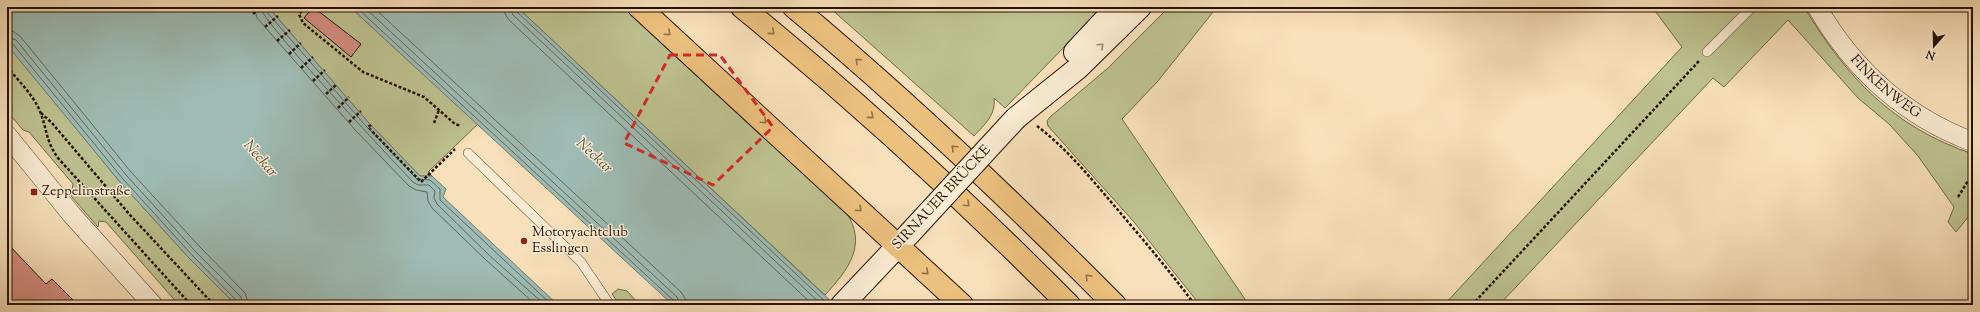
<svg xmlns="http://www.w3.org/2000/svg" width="1980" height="312" viewBox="0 0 1980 312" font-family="'Sorts Mill Goudy',serif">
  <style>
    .green { fill: #bdc290; stroke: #706a48 }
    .water { fill: #9ebcb5; stroke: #6d786d }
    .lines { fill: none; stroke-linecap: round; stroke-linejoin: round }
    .shore { stroke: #61665a; stroke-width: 1 }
    .building { fill: #d68d82; stroke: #241100 }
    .lane-casing { stroke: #59452e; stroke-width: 10 }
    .street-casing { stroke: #59452e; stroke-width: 20 }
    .secondary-casing { stroke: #241100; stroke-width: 24 }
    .highway-casing { stroke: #241100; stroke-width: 24 }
    .path { stroke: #241100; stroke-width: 2.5; stroke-dasharray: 3 2; stroke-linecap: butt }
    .lane { stroke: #faebd2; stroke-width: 9 }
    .street { stroke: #faebd2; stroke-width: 19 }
    .secondary { stroke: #faebd2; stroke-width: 22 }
    .highway { stroke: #ecc07d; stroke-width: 22 }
    .secondary-bridge-casing { stroke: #241100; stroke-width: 24; stroke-linecap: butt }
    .secondary-bridge { stroke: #faebd2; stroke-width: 22 }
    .oneway { stroke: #927145 }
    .oneway2 { stroke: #9a8974 }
    .marked { fill: none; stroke: #d62828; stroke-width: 3; stroke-dasharray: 8 5; stroke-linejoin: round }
    .poi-dot { fill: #8f2418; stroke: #faebd2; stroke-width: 1.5 }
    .labels { text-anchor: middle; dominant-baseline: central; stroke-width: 3; stroke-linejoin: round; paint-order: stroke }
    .street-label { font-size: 14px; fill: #241100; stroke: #faebd2 }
    .poi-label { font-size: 14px; fill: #241100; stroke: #faebd2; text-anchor: start }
    .water-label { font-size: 15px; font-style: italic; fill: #4f4d3f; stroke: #faebd2 }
  </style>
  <rect width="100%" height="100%" fill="#f8e0ba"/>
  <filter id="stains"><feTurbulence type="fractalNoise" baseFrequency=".005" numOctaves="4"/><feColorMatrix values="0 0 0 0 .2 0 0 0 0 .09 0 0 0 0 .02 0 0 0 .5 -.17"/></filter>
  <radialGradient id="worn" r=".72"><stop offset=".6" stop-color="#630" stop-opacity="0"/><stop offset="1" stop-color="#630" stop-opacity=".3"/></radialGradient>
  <g class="green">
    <polygon points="268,7 350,7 478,124 428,172 432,176 420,176 368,122"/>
    <path d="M 517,7 L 623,7 L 846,212 C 868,245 848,270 825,295 Z"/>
    <path d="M 829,7 L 1103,7 L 1005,108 L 994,98 C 996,115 985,124 974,136 Z"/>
    <polygon points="1169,7 1217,7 1158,81 1122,119 1249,305 1200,305 1134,222 1048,126 1047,121 1050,117 1108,68"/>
    <path d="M 1652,7 L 1771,7 L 1772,9 L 1774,7 L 1804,7 C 1847,78 1893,127 1973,154 L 1973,211 L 1956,232 L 1948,222 L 1954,207 L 1918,156 L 1889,124 L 1858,98 L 1788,20 L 1724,87 L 1713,78 L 1499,305 L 1444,305 L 1682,47 Z"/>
    <polygon points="7,44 120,182 189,258 236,305 179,305 106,222 99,221 98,227 71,196 73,184 29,132 23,130 11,116 12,108 7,102"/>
    <polygon points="618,289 627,291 640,305 620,305 612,294"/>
  </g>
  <g class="water">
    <polygon points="7,7 268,7 368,122 420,176 432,176 446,189 443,197 558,305 236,305 189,258 120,182 12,51 7,44"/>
    <polygon points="350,7 517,7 835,305 673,305"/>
  </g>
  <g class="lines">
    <g class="shore">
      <polyline points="254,7 257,18 357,132 409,186 416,190 427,192 428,201 432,208 486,260 536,305"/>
      <path d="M 260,7 C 261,21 394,162 413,182 L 418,185 L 429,185 L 435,191 L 434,198 L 437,204 L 490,256 L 545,305"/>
      <polyline points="265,7 266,11 365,125 417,179 430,180 440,189 440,200 552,305"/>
      <polyline points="356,7 673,300 675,305"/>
      <polyline points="364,7 677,297 680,305"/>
      <polyline points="373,7 681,292 685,298 686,305"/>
      <polyline points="504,7 505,14 509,20 813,305"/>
      <polyline points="510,7 513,15 822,305"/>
      <polyline points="515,7 517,12 829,305"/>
      <polyline points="7,31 14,32 20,36 131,172 200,247 245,293 249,305"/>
      <polyline points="7,37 16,40 127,176 195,251 241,297 243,305"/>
      <polyline points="7,42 12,43 123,179 192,255 237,301 238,305"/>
    </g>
  </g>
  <g class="building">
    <polygon points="313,7 361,44 351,57 304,18"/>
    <polygon points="7,243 46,284 52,279 78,305 7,305"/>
  </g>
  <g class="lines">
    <g class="lane-casing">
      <g id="lane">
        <polyline points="1707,52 1752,7"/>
        <polyline points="468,153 581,262 610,305"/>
      </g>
    </g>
    <g class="street-casing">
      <g id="street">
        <path id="s1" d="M 1817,7 C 1854,71 1904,116 1973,142"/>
        <polyline points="7,135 72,215 153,305"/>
      </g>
    </g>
    <g class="secondary-casing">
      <g id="secondary">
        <polyline points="1075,52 1117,7"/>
        <polyline points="1016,118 1078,68 1140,7"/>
        <polyline points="842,305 909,234"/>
      </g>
    </g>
    <g class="highway-casing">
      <g id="highway">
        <polyline points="639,7 962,305"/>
        <path d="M 742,7 C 857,101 965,200 1069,305"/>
        <path d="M 794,7 C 907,101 1012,201 1115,305"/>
      </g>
    </g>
    <g class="path">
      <polyline points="305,7 299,14 303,23 363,72 424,97 455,124 461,126"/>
      <polyline points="253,14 261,7"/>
      <polyline points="265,27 278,16"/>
      <polyline points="277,41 290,30"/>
      <polyline points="289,54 301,43"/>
      <path d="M 7,67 C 18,80 32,94 39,109 C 47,127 45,140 58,158 L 191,305"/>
      <polyline points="301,68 313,57"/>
      <polyline points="313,81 325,70"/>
      <polyline points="326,94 337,84"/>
      <polyline points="338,108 349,97"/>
      <polyline points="41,113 52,123 130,215 214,305"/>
      <polyline points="349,122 361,111"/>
      <polyline points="434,123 439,110"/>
      <polyline points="371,125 368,127 421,182 455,149"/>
      <path d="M 1037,126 C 1066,148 1088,175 1112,203 C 1140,236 1169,270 1195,305"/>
      <polyline points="1958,197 1973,173"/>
      <polyline points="1472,305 1699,61"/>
    </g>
    <use href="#lane" class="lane"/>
    <use href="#street" class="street"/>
    <use href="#secondary" class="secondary"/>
    <use href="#highway" class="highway"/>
    <g class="secondary-bridge-casing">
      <polyline id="secondary-bridge" points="909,234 1016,118"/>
    </g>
    <use href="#secondary-bridge" class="secondary-bridge"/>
  </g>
  <defs><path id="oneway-chevron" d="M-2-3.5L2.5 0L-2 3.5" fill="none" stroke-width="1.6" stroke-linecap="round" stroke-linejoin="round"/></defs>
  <g class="oneway">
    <use href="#oneway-chevron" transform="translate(772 32) rotate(40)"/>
    <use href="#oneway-chevron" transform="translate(668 33) rotate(42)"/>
    <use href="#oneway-chevron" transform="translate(858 61) rotate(-138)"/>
    <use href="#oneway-chevron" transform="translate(871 116) rotate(41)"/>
    <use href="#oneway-chevron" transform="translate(764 121) rotate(42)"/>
    <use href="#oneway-chevron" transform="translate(954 148) rotate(-137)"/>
    <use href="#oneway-chevron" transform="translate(967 204) rotate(43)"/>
    <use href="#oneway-chevron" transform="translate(859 209) rotate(43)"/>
    <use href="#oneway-chevron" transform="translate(926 272) rotate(42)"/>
    <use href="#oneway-chevron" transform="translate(1088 277) rotate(-135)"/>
  </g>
  <use class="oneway2" href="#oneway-chevron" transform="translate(1101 46) rotate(-43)"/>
  <path class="marked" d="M 670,55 L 720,55 L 773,127 L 713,185 L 624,143 Z"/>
  <g class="poi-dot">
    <rect x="30" y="188" width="8" height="8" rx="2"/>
    <circle cx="524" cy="241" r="4"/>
  </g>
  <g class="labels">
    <g class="street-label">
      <text stroke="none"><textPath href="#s1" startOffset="106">FINKENWEG</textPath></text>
      <text transform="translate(942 198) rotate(-47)">SIRNAUER BRÜCKE</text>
    </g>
    <g class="poi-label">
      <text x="42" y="192">Zeppelinstraße</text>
      <text x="532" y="233">Motoryachtclub<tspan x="532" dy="16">Esslingen</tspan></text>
    </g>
    <g class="water-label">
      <text transform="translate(594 156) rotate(43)">Neckar</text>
      <text transform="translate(260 159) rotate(49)">Neckar</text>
    </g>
  </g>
  <rect width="1980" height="312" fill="none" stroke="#f8e0ba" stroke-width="24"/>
  <rect x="8" y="8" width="1964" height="296" fill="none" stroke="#241100" stroke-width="2"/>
  <rect x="12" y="12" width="1956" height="288" fill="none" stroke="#241100"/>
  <g transform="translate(1934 46) rotate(200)" stroke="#faebd2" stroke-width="3" paint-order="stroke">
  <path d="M0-3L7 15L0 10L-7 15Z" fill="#241100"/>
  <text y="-6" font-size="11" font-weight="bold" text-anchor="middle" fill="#241100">N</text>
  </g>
  <rect width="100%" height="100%" filter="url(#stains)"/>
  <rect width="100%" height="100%" fill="url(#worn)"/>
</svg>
